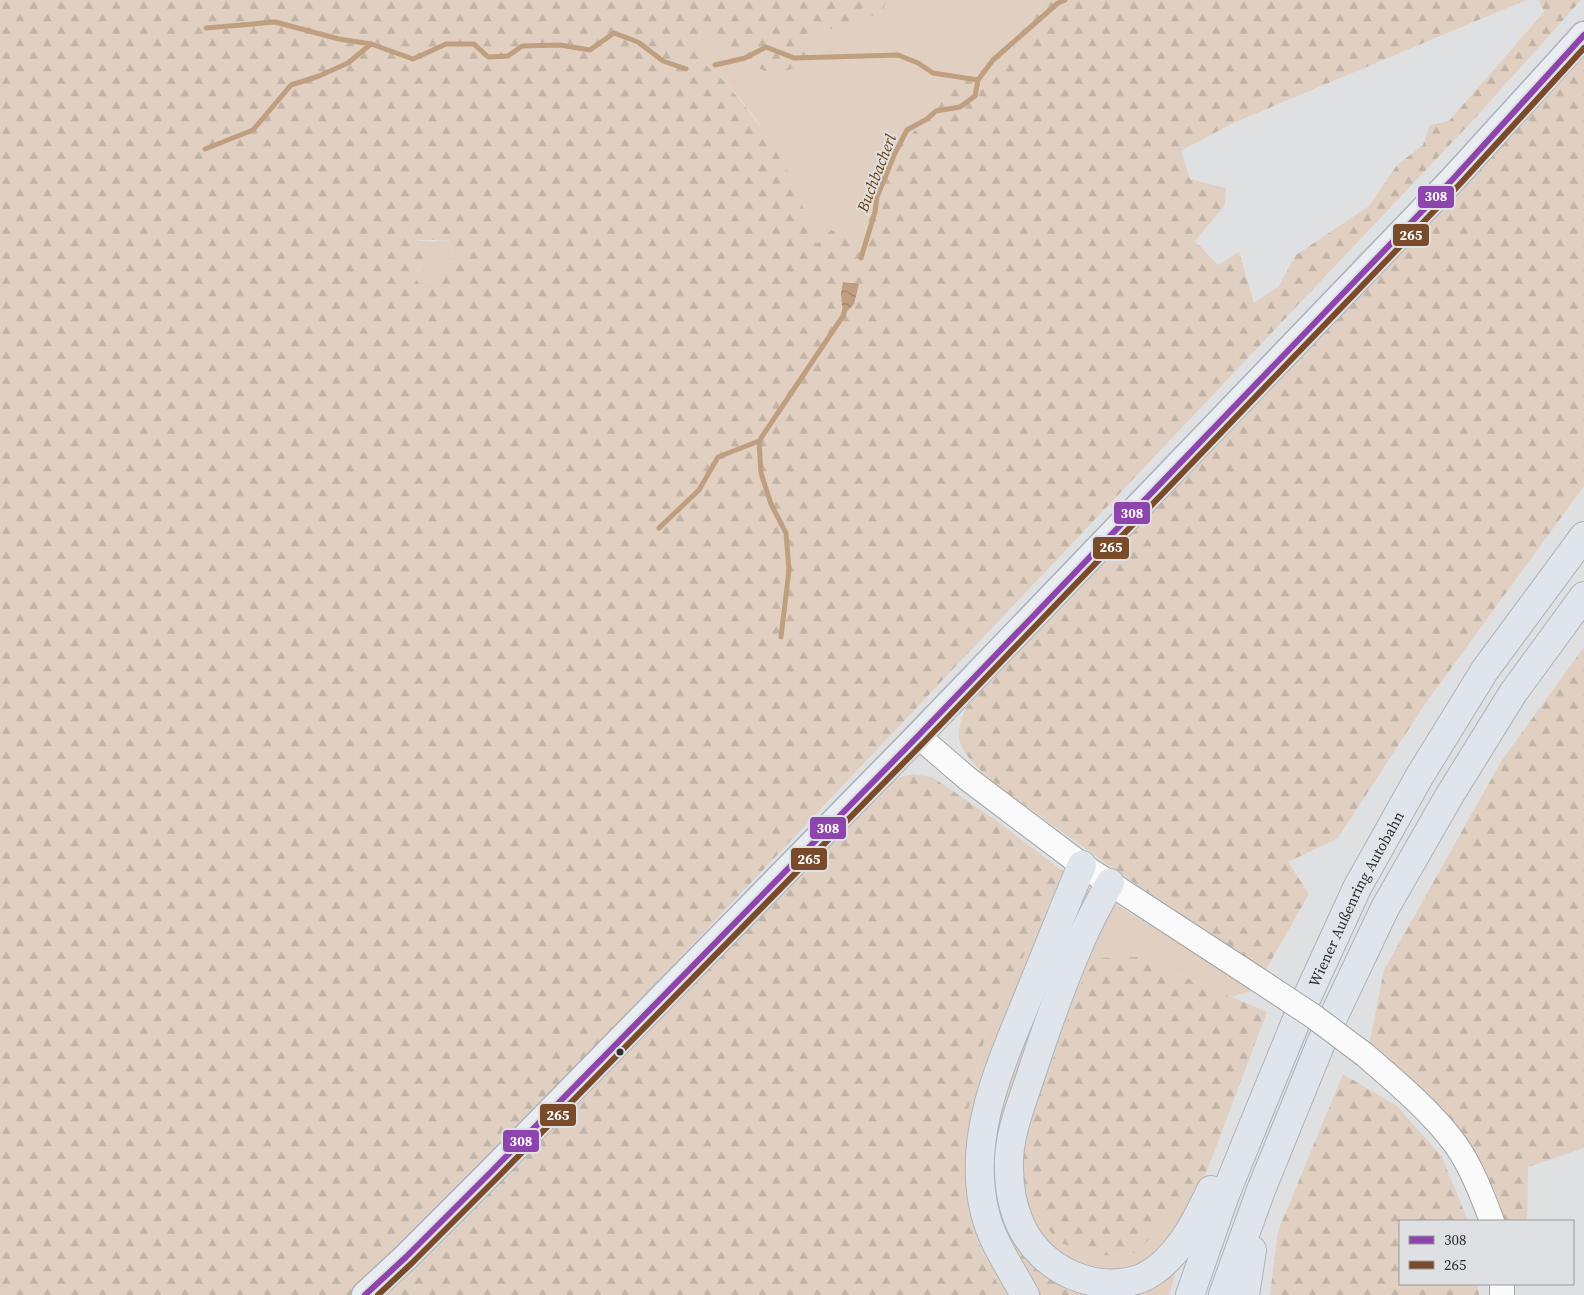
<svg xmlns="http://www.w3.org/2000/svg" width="1584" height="1295" viewBox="0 0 1584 1295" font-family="'Source Serif 4',serif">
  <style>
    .grass { fill: #e1d0c1 }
    .forest { fill: url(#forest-firs); fill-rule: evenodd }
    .water { fill: url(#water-waves) }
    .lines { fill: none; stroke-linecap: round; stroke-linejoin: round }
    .stream { stroke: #c09f81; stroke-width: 5 }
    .secondary-casing { stroke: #a3a4a5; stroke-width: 26 }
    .primary-casing { stroke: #acb3bb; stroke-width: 29 }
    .highway-casing { stroke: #acb3bb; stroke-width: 30 }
    .secondary { stroke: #fafafb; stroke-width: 24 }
    .primary { stroke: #eaeef2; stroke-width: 26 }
    .highway { stroke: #dfe5eb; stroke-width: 28 }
    .secondary-bridge-casing { stroke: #a3a4a5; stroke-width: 26; stroke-linecap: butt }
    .secondary-bridge { stroke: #fafafb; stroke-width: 24 }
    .bus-1-casing { stroke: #dee0e3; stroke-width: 10 }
    .bus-2-casing { stroke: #dee0e3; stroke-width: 10 }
    .bus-1 { stroke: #8e44ad; stroke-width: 6 }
    .bus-2 { stroke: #7a4b2a; stroke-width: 6 }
    .bus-dot { fill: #2e2f30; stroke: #dee0e3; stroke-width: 2 }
    .labels { text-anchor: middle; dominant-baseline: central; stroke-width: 4; stroke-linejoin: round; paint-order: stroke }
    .street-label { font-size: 15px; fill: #2e2f30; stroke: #dee0e3 }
    .water-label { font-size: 16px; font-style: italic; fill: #71420b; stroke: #dee0e3 }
    .line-badge { stroke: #dee0e3; stroke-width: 2 }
    .badge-label { font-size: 14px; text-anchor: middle; font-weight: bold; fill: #fff }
  </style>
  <defs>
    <pattern id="forest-firs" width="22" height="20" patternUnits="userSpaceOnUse" patternTransform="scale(1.25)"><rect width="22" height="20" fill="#e1d0c1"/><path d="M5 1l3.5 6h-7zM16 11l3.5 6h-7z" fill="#c1b3a6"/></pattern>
    <pattern id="water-waves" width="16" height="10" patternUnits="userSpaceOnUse" patternTransform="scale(1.25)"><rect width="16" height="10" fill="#c09f81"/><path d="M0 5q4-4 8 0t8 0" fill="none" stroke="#9c826a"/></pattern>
  </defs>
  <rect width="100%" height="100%" fill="#dfe0e2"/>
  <g class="grass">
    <path d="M 887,0 L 1043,0 L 1042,4 L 1012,44 L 978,73 L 960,76 L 949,90 L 936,111 L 906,139 L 879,172 L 861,240 L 817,245 C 800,197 780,152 750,111 C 742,101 734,91 725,82 C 717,74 706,68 702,57 C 698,48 697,39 701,31 L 738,62 L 802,36 L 851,24 L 882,12 Z"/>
    <path d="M 413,240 L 434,242 L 444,240 L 449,242 L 453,247 C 453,254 442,274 436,278 C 432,281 425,282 420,284 L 413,275 L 421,266 Z"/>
    <polygon points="1064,872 1254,990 1232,997 1137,957 1058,1242 1098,1256 1137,1253 1183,1199 1199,1192 1169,1295 1003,1295 984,1256 963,1204 963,1132 985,1036"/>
  </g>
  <g class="forest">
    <path d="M 0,0 L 887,0 L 882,12 L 851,24 L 802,36 L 811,63 L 775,74 L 738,62 L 701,31 L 698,38 L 702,57 L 708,67 L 724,81 L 749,111 L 767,136 L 793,181 L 817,244 L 831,230 L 861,240 L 879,172 L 906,139 L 936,111 L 949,90 L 960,76 L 978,73 L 1012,44 L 1042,4 L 1043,0 L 1526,0 L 1231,124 L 1181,151 L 1190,179 L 1226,188 L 1225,205 L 1195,241 L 1218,265 L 1239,252 L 1254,303 L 1278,287 L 1296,255 L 1369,206 L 1397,165 L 1423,145 L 1430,125 L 1449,121 L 1544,12 L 1539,0 L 1581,0 L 1477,116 L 653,986 L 675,1005 L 774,900 L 888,785 L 900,777 L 912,774 L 932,777 L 997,821 L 1064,872 L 985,1036 L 963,1132 L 963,1204 L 984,1256 L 1003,1295 L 0,1295 ZM 414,240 C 420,240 445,240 448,241 C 450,242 451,245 453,247 C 453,255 442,274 436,278 C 432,281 425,282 420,284 L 413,275 C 424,263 428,252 414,240 ZM 843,282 L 858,285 L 854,304 L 844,315 Z"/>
    <path d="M 1584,51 L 1584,486 L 1425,704 L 1338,838 L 1288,862 L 1309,894 L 1265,971 C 1187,919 1109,867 1033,811 C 1013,796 971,769 961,745 C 956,733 961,721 965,709 L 1080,581 Z"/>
    <polygon points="1584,647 1584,1148 1528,1167 1527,1221 1500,1221 1369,1045 1384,970 1502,760"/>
    <polygon points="1137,957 1267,1012 1199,1192 1183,1199 1137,1253 1098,1256 1058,1242 1023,1195 1022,1141 1091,958"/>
    <polygon points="1343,1074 1397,1106 1442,1157 1468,1221 1400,1221 1400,1284 1477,1284 1479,1295 1270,1295 1278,1231"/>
    <polygon points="1010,1235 1053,1278 1086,1295 1039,1295"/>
  </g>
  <polygon class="water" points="843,282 859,284 854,304 843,316 841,293"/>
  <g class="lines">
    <g class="stream">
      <polyline points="206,28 275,22 339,39 371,44 413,59 446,44 474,44 488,57 508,56 522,46 560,45 590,50 614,33 638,42 663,61 686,69"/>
      <polyline points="715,65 745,58 766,47 794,58 898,55 918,63 933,73 978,80"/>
      <polyline points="205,149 253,130 291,85 319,76 348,63 371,44"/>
      <polyline points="861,258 875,212 877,197 895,153 907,130 927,119 936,111 960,107 975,96 978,80 993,60 1058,3 1065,0"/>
      <polyline points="759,441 761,473 771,504 786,533 789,570 781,637"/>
      <polyline points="659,528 699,490 718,457 759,441 843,316 845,310"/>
    </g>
    <g class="secondary-casing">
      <g id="secondary">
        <polyline points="918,736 968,779 1082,865 1260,981"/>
        <path d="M 1365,1055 C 1396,1082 1431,1111 1456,1145 C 1472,1168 1482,1195 1492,1221"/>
        <polyline points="1502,1284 1502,1295"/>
      </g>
    </g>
    <g class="primary-casing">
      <polyline id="primary" points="365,1295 406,1257 490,1173 918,736 1453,179 1584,35"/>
    </g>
    <g class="highway-casing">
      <g id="highway">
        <path d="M 1110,883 C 1102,898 1094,912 1087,927 C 1065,974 1047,1026 1031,1075 C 1021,1105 1008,1136 1009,1167 C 1009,1187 1012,1207 1021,1226 C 1042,1270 1095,1295 1142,1278 C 1177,1261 1195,1223 1211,1190"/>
        <path d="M 1025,1295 C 1011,1269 992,1242 985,1213 C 966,1137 1001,1064 1029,995 C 1047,951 1064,908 1082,865"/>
        <path id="s1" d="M 1190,1295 L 1225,1195 L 1246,1143 L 1297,1019 L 1357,888 L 1419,777 L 1485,670 L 1584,536"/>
        <polyline points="1223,1295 1261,1190 1321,1043 1385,908 1448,798 1513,693 1584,596"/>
        <polyline points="1245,1295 1252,1250"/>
      </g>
    </g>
    <use href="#secondary" class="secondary"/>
    <use href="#primary" class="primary"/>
    <use href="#highway" class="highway"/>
    <g class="secondary-bridge-casing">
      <polyline id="secondary-bridge" points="1260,981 1313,1016 1365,1055"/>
    </g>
    <use href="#secondary-bridge" class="secondary-bridge"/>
    <g class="bus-1-casing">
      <polyline id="bus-1" points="365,1295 406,1257 490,1173 918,736 1453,179 1584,35"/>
    </g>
    <g class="bus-2-casing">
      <polyline id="bus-2" points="378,1295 412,1263 496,1179 924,742 1459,185 1584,48"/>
    </g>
    <use href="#bus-1" class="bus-1"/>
    <use href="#bus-2" class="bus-2"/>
  </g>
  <circle class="bus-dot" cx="620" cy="1052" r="4.5"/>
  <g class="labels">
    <g class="street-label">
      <text stroke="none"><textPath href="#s1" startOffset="430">Wiener Außenring Autobahn</textPath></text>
    </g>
    <g class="water-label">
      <text transform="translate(876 173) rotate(-69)">Buchbacherl</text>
    </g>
  </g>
  <g class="line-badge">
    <rect x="1417" y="185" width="38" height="24" rx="5" fill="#8e44ad"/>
    <rect x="1392" y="223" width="38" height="24" rx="5" fill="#7a4b2a"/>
    <rect x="1113" y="501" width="38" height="24" rx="5" fill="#8e44ad"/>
    <rect x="1092" y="536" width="38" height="24" rx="5" fill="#7a4b2a"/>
    <rect x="809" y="816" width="38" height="24" rx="5" fill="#8e44ad"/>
    <rect x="790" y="847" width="38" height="24" rx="5" fill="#7a4b2a"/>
    <rect x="539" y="1103" width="38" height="24" rx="5" fill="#7a4b2a"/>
    <rect x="502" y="1129" width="38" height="24" rx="5" fill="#8e44ad"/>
  </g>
  <g class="badge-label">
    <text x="1436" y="201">308</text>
    <text x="1411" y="240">265</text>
    <text x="1132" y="518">308</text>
    <text x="1111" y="552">265</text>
    <text x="828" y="833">308</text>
    <text x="809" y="864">265</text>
    <text x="558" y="1120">265</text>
    <text x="521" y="1146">308</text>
  </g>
  <rect x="1399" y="1220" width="175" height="65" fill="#dee0e3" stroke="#98999b"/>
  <rect x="1409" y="1236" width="25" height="8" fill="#8e44ad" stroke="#98999b"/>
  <text x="1444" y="1245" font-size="15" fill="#2e2f30">308</text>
  <rect x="1409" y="1261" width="25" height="8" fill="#7a4b2a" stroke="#98999b"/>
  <text x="1444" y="1270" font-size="15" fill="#2e2f30">265</text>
</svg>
